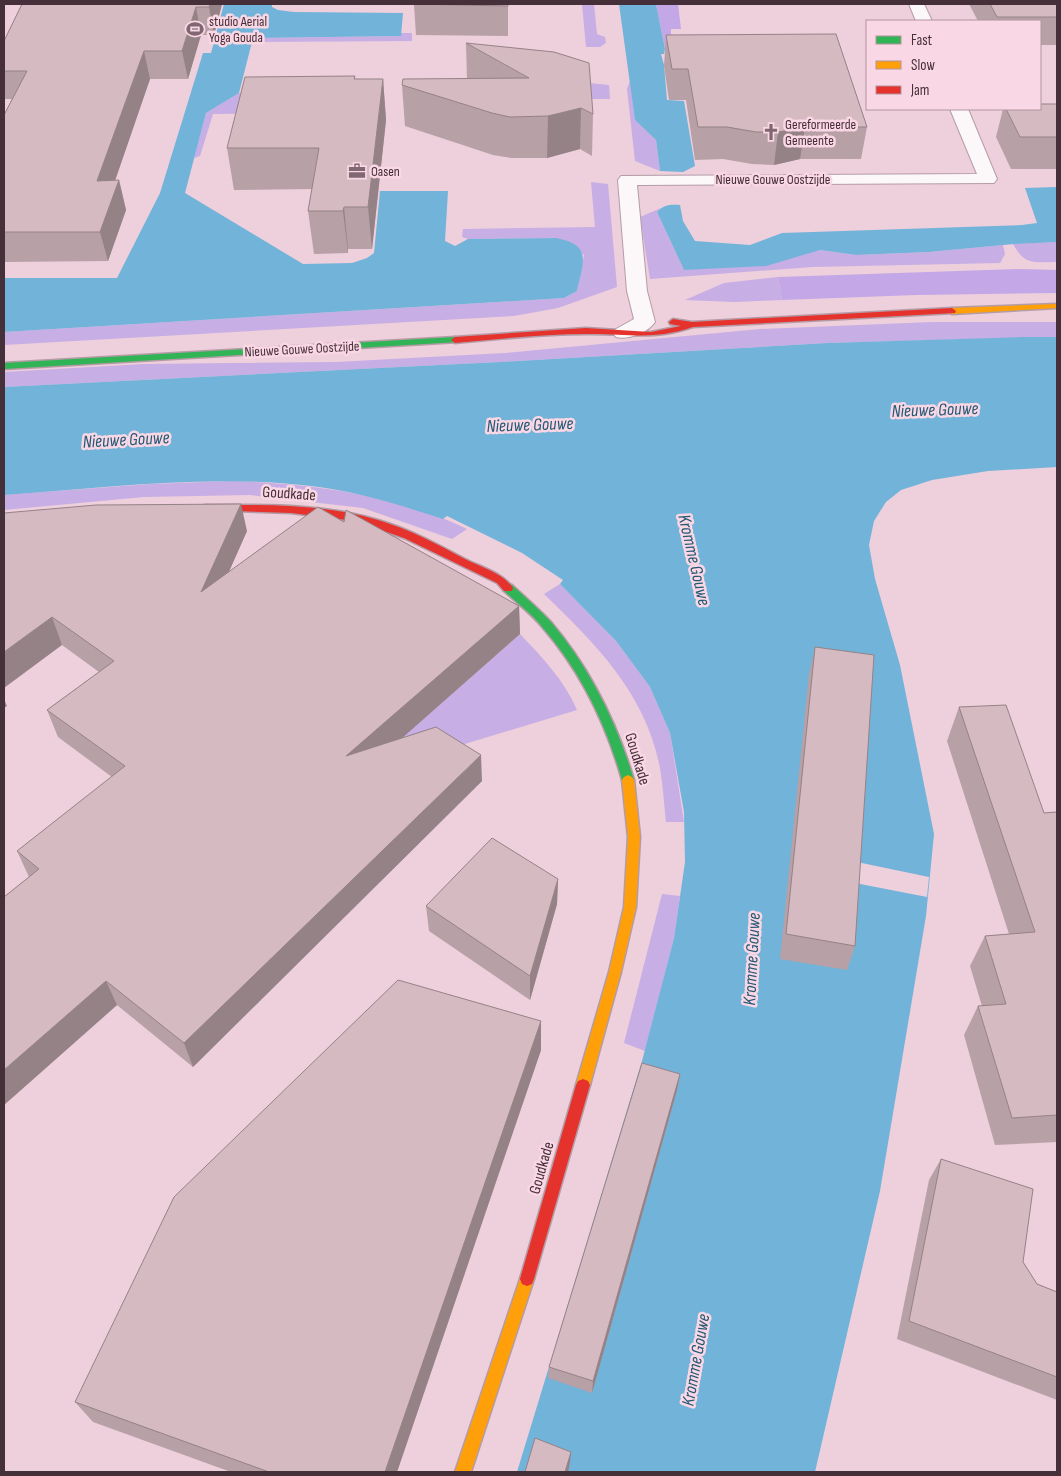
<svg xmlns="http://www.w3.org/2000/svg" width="1061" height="1476" viewBox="0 0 1061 1476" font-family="'Sofia Sans Condensed',sans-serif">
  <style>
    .green { fill: #c7aee5 }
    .forest { fill: #c3a7e6 }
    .water { fill: #72b3da }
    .pier { fill: #eecfdc }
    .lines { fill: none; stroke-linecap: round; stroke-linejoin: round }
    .street-casing { stroke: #b49ca6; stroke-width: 2 }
    .fast-casing { stroke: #b49ca6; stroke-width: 3 }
    .slow-casing { stroke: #b49ca6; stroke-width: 3 }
    .jam-casing { stroke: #b49ca6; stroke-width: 3 }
    .street { fill: #fcf8fa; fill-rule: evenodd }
    .fast { fill: #30b455; fill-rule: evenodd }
    .slow { fill: #ff9f0a; fill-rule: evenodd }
    .jam { fill: #e5322d; fill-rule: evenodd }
    .wall { fill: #b7a0a6 }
    .shaded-wall { fill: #958287 }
    .building { fill: #d5bac1; stroke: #958287 }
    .labels { text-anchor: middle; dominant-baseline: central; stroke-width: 5; stroke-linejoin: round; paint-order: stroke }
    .far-poi-label { font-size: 14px; fill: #452f38; stroke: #fad7e4; text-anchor: start }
    .far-street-label { font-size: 14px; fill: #452f38; stroke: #fad7e4 }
    .street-label { font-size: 16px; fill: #452f38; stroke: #fad7e4 }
    .water-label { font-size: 18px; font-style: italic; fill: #225974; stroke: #fad7e4 }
  </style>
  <rect width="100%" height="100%" fill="#eecfdc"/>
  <g class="green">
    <polygon points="582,4 594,4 597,34 605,37 606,43 600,47 586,47"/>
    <polygon points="401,33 412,33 412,41 252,42 253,38 401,36"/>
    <polygon points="630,81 635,120 656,140 660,171 635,161 627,89"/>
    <polygon points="589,83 609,85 610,99 592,99"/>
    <polygon points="239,93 309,93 305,113 213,114 200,156 194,158 206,113"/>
    <polygon points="591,182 608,184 617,287 558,308 514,316 4,345 4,332 564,298 577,291 584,255 556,238 468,239 462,237 463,229 595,227"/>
    <polygon points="661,208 657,212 684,270 820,250 856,255 929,252 1003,245 1005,254 1000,263 813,267 650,279 640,217"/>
    <path d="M 1057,242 L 1057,262 C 1034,262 1025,266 1013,244 Z"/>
    <polygon points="778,277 782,300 734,302 685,300 724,283"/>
    <polygon points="932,322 1057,322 1057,337 827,343 518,361 4,387 4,372 143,364 336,362 505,353 760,329"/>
    <path d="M 229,481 C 309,483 395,494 467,529 L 452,539 L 363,508 L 250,495 L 144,497 L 4,510 L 4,495 L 150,484 Z"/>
    <path d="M 560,584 L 616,641 L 650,687 L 670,733 L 684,822 L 666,822 C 664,804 663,786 660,768 C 646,694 596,644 544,594 Z"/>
    <path d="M 520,634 C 542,657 564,680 577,710 L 445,750 L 398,741 Z"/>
    <polygon points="662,894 680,896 674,938 645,1051 624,1043"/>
  </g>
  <g class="forest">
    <polygon points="656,4 678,4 681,29 671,29 671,43 665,49"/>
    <polygon points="1021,269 1057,270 1057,293 916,295 782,300 778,277"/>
  </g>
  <g class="water">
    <path d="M 224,4 L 272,4 L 272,7 L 278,10 L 294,12 L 403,13 L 401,36 L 253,38 L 239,93 L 206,113 L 185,193 L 303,264 L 352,263 L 367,258 L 374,253 L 380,191 L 448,191 L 445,241 L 455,246 L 468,239 L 556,238 C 593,245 583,262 577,291 L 564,298 L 4,332 L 4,278 L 117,278 L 160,193 L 203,53 L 211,53 Z"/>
    <polygon points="619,4 656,4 665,49 664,54 661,54 664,65 667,100 684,101 695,166 683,172 660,171 656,140 635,120"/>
    <path d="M 1057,187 L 1057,242 L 1014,244 L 929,252 L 856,255 L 820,250 L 766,266 L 684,270 L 657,212 C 663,205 671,204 680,205 L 683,221 L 695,241 L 750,245 L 782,233 L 1022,225 L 1037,223 L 1025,188 Z"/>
    <path d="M 1023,337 L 1057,337 L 1057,467 L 988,471 L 932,480 L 901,490 L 886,502 L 874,521 L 869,545 L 875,579 L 900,665 L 934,834 L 926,916 L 880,1191 L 815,1472 L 517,1472 L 642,1061 L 674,938 L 685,862 L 684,812 L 670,733 L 650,687 L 616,641 L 560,584 L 563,580 L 522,553 L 447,516 L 443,519 C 400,505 356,491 311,486 C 209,474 105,488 4,495 L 4,387 L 518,361 L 827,343 Z"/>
  </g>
  <polygon class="pier" points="857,862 929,877 927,897 855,883"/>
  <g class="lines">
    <g class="street-casing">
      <g id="street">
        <polygon points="909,4 924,4 932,21 916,21"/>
        <path d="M 950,109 L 968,109 L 997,179 L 994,183 L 637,185 L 647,291 L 655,322 C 648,333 628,340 616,337 L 613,333 L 616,329 L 634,319 L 627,291 L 618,180 L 621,176 L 977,174 Z"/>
      </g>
    </g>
    <g class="fast-casing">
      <g id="fast">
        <polygon points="455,337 459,340 458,342 4,369 4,363"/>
        <path d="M 508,584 L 512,585 C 525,597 539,609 551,622 C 590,668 617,723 634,780 L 632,783 L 624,783 L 622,780 C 606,724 581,672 543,628 C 532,614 517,603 504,591 L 503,588 Z"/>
      </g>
    </g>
    <g class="slow-casing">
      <g id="slow">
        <polygon points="1057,304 1057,308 952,314 948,311 952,308"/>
        <polygon points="628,775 632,777 634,780 640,837 636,907 621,972 590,1085 588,1089 583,1091 578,1089 576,1085 609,972 624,907 628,837 622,780 624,777"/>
        <polygon points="527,1272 532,1274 534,1279 471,1472 455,1472 520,1279 522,1274"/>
      </g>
    </g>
    <g class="jam-casing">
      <g id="jam">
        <path d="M 952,308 L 956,311 L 955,313 L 693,327 C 652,341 627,333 586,334 C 542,334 499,339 455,343 L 451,340 L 455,337 L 586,328 L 651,332 L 681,326 L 670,324 L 669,322 L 673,319 L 692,322 Z"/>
        <path d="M 205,505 C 263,505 322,503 378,520 C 409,529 437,544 465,559 C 481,567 503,573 513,588 L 512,591 L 504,591 L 497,583 L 404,538 L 355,521 L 291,513 L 202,510 L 200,508 L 202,506 Z"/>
        <polygon points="583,1079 588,1081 590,1085 534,1279 532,1284 527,1286 522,1284 520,1279 576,1085 578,1081"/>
      </g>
    </g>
    <use href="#street" class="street"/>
    <use href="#fast" class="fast"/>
    <use href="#slow" class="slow"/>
    <use href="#jam" class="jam"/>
  </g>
  <g class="wall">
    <polygon points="22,4 222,4 214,35 201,35 188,79 150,79 115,180 119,180 126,210 108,261 4,262 4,115 12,99 4,99 4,41"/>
    <polygon points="369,4 520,4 508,4 508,36 416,35 414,5 369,5"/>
    <polygon points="969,4 1057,4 1057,45 1040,45 1040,21 978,21"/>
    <polygon points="666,35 867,127 861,159 800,159 774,165 752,164 723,159 695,160 686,100 669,100 664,66"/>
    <polygon points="466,43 593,114 592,156 580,149 547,158 511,158 493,155 405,126 402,85 467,79"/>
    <polygon points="355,79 383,79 386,120 372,249 348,249 348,253 314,254 308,211 312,189 234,190 227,148"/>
    <polygon points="1057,104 1057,169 1011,169 996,137 1003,109 1040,109"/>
    <polygon points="4,513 247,531 229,571 344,522 519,606 520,634 401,739 482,781 193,1067 117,1005 4,1105 4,897 29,877 17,851 112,777 58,737 47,710 99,672 62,645"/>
    <polygon points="815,647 855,946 847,970 780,959 809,674"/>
    <polygon points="959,707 1044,813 1057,812 1057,1142 995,1145 964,1035 978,1006 982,1006 970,966 985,936 1009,934 947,741"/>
    <polygon points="558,879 557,904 530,1000 429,931 426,906"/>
    <polygon points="541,1021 541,1050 397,1472 231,1472 93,1422 75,1402"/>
    <polygon points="680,1074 677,1090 592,1393 548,1378 549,1367"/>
    <polygon points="941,1159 1023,1262 1037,1284 1057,1292 1057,1400 897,1339 929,1180"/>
  </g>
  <g class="shaded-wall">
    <polygon points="210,4 222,4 214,35 209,7"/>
    <polygon points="196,7 201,35 188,79 182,51"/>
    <polygon points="144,51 150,79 105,210 97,181"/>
    <polygon points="383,79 386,120 372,249 368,207"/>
    <polygon points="581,108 580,149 547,158 548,116"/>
    <polygon points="805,127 800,159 774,165 778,132"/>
    <polygon points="119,180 126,210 108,261 100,232"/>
    <polygon points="344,207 348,249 348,253 343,211"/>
    <polygon points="241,504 247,531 208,619 201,592"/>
    <polygon points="519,606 520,634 351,783 346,756"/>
    <polygon points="52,617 62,645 4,688 4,652"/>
    <polygon points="4,699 7,706 4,708"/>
    <polygon points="481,755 482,781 193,1067 184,1043"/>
    <polygon points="558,879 557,904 530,1000 530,976"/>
    <polygon points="106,981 117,1005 4,1105 4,1070"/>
    <polygon points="541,1021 541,1050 397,1472 385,1472"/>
    <polygon points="680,1074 677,1090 592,1393 593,1381"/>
    <polygon points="571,1452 570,1462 568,1472 565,1472"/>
  </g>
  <g class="building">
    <polygon points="22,4 210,4 209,7 196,7 182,51 144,51 97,181 119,180 100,232 4,232 4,115 27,71 4,71 4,41"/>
    <polygon points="414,4 508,4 508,6"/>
    <polygon points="990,4 1057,4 1057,17 997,17"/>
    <polygon points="836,34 867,127 805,127 778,132 756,132 727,127 698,127 688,69 672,69 666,35"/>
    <polygon points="466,43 554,52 589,63 593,114 581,108 548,116 510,117 492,113 402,85 403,79 529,78"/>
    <polygon points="355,76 354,79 383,79 368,207 344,207 343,211 308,211 319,148 227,148 245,77"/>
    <polygon points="1040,104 1057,104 1057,137 1020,137 1006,109 1040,109"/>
    <polygon points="241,504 201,592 318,507 344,522 346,510 519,606 346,756 436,727 481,755 184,1043 106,981 4,1070 4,897 39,869 17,851 125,766 47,710 114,661 52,617 4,652 4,513 96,505"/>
    <polygon points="815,647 874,655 855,946 786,934"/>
    <polygon points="1006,705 1044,813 1057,812 1057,1115 1012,1118 978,1006 1006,1004 985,936 1035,932 959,707"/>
    <polygon points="492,838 558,879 530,976 426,906"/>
    <polygon points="398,980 541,1021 385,1472 269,1472 75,1402 174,1197"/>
    <polygon points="642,1063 680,1074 593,1381 549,1367"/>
    <polygon points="941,1159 1033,1189 1023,1262 1037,1284 1057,1292 1057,1377 909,1321"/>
    <polygon points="535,1438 571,1452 565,1472 525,1472"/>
  </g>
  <defs>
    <g id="stadium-bare" transform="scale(1.35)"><path d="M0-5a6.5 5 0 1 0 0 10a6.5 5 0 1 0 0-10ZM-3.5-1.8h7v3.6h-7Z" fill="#806771" stroke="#fad7e4" stroke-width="2.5" paint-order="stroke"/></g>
    <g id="church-bare" transform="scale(1.35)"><path d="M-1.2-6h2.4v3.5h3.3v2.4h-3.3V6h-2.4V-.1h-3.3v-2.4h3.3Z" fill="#806771" stroke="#fad7e4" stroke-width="2.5" paint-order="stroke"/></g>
    <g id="office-bare" transform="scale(1.35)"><path d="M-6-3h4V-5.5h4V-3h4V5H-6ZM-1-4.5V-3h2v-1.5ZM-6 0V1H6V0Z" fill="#806771" stroke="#fad7e4" stroke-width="2.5" paint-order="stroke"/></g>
  </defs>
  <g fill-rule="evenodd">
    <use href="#stadium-bare" x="195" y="29"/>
    <use href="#church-bare" x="771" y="132"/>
    <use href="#office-bare" x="357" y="171"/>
  </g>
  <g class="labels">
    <g class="far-poi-label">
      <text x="209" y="21">studio Aerial<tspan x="209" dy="16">Yoga Gouda</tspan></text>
      <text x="785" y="124">Gereformeerde<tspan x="785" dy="16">Gemeente</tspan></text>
      <text x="371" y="171">Oasen</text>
    </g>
    <g class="far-street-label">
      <text x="773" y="179">Nieuwe Gouwe Oostzijde</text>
      <text transform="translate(302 349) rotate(-3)">Nieuwe Gouwe Oostzijde</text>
    </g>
    <g class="street-label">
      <text transform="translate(289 494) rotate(4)">Goudkade</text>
      <text transform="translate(637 759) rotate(73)">Goudkade</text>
      <text transform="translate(542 1168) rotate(-74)">Goudkade</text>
    </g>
    <g class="water-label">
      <text transform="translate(935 410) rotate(-2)">Nieuwe Gouwe</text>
      <text transform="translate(530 425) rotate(-2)">Nieuwe Gouwe</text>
      <text transform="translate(126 440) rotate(-3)">Nieuwe Gouwe</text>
      <text transform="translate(694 560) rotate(77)">Kromme Gouwe</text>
      <text transform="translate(752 959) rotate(-87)">Kromme Gouwe</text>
      <text transform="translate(696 1360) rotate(-80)">Kromme Gouwe</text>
    </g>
  </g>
  <rect width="1061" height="1476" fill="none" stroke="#452f38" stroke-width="10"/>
  <rect x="866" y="20" width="175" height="90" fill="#fad7e4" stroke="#b2949f"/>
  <rect x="876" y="36" width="25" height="8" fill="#30b455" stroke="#b2949f"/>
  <text x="911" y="45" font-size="15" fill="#452f38">Fast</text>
  <rect x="876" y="61" width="25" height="8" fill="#ff9f0a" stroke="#b2949f"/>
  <text x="911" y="70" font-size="15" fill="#452f38">Slow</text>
  <rect x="876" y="86" width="25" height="8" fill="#e5322d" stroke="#b2949f"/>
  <text x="911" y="95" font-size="15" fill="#452f38">Jam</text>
</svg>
